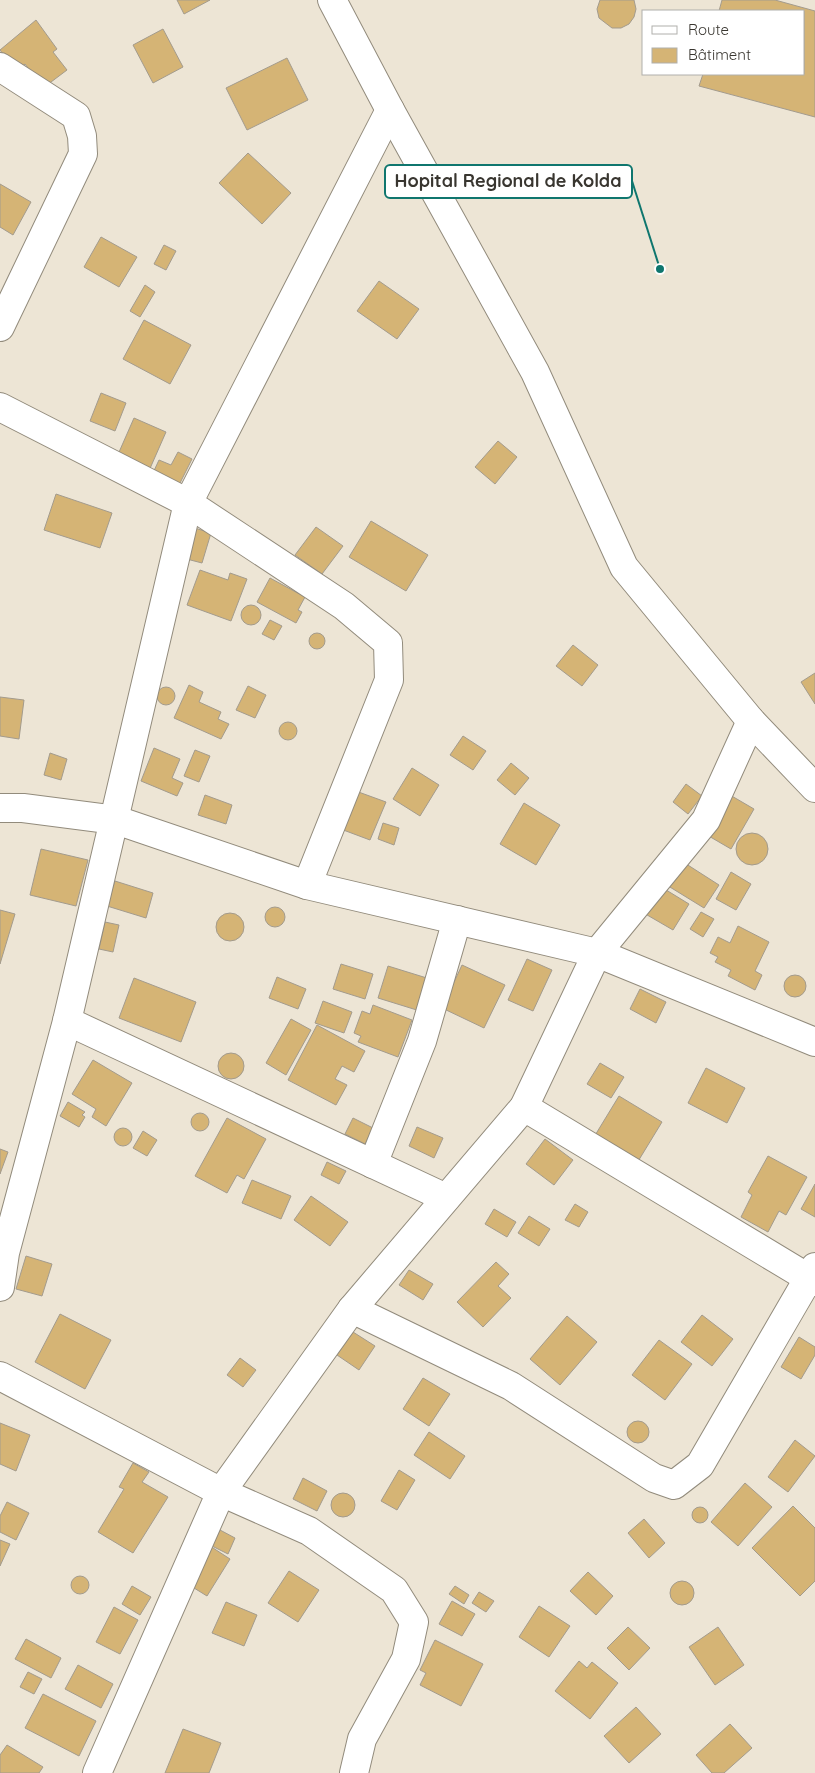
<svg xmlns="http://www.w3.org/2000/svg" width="815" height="1773" viewBox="0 0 815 1773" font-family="Quicksand,sans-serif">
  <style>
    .building { fill: #d5b475; stroke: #a39b8d }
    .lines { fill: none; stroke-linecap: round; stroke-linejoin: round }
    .minor-casing { stroke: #928b7c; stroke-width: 30 }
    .minor { stroke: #fff; stroke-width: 28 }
    .leader { fill: none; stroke: #0f766e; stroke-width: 2 }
    .callout-dot { fill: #0f766e; stroke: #fff; stroke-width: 2 }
    .callout { fill: #fff; stroke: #0f766e; stroke-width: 2 }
    .callout-label { font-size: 18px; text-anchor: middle; font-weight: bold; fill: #393630 }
  </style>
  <rect width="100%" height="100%" fill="#ede5d5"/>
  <g class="building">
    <polygon points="177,0 210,0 184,14"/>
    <polygon points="600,0 634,0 636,9 634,17 629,24 621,28 612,28 599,18 597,9"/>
    <polygon points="722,0 775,0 815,11 815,117 699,86 703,74 804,74 804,11 719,11"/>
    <polygon points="36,20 57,49 53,52 67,70 43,88 25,64 16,71 0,50"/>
    <polygon points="163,29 183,67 153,83 133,45"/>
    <polygon points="287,58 308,100 247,130 226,88"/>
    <polygon points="248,153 291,193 262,224 219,183"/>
    <polygon points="0,184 31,202 13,235 0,227"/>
    <polygon points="101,237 137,257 119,287 84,267"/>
    <polygon points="164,245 176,251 166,270 154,264"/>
    <polygon points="379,281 419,309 397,339 357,311"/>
    <polygon points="145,285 155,292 140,317 130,311"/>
    <polygon points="144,320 191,345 170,384 123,359"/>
    <polygon points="101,393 126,403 115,431 90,421"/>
    <polygon points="134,418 166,432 148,473 116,459"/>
    <polygon points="498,441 517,457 495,484 475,467"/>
    <polygon points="178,452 192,459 178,487 152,475 159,460 171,465"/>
    <polygon points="56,494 112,513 100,548 44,530"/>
    <polygon points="371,521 428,555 406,591 349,557"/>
    <polygon points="188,526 211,533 202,563 179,557"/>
    <polygon points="316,527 343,546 322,574 295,555"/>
    <polygon points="200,570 228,580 230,573 247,579 231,621 187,605"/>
    <polygon points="270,578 305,597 298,610 302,612 296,623 257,602"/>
    <circle cx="251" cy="615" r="10"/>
    <polygon points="270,620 282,626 274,640 262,634"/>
    <circle cx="317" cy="641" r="8"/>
    <polygon points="573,645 598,665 582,686 556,666"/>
    <polygon points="815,673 815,704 801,682"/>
    <polygon points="189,685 203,692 199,702 221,712 218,719 229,724 221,739 174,718"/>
    <polygon points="248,686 266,695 255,718 236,710"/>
    <circle cx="166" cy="696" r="9"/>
    <polygon points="0,697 24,700 19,739 0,736"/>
    <circle cx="288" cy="731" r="9"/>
    <polygon points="463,736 486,751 473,770 450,755"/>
    <polygon points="154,748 180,759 172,778 183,783 177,796 141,781"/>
    <polygon points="195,750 210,756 199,782 184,776"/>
    <polygon points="50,753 67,759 61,780 44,775"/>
    <polygon points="511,763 529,778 515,795 497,780"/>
    <polygon points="412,768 439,785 420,816 393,799"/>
    <polygon points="686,784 702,796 688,814 673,802"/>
    <polygon points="353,790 386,802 370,840 338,828"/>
    <polygon points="205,795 232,805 226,824 198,815"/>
    <polygon points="730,795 754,809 731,849 707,835"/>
    <polygon points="524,803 560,825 536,865 500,844"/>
    <polygon points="383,823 399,828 394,845 378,839"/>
    <circle cx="752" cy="849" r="16"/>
    <polygon points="41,849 88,860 76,906 30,895"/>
    <polygon points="680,860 719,885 704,908 665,884"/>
    <polygon points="731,872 751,884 736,910 716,899"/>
    <polygon points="115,881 153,893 146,918 107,906"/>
    <polygon points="658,885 689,904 673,930 642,912"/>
    <circle cx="275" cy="917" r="10"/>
    <polygon points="0,910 15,914 0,964"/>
    <polygon points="701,912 714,919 703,937 690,929"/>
    <circle cx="230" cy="927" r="14"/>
    <polygon points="105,922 119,925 113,952 99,949"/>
    <polygon points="738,926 769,942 755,971 762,975 755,990 728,976 731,970 715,962 718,957 710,953 718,937 730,943"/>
    <polygon points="527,959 552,970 533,1011 508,1000"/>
    <polygon points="341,964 373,974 365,999 333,989"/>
    <polygon points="462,965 505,985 484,1028 442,1008"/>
    <polygon points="388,966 430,979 420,1011 378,998"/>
    <circle cx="795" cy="986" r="11"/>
    <polygon points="277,977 306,989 298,1009 269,998"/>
    <polygon points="134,978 196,1002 181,1042 119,1018"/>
    <polygon points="640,989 666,1002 656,1023 630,1009"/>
    <polygon points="323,1001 352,1012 344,1033 315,1023"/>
    <polygon points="373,1005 412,1020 398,1057 358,1042 361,1036 354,1033 362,1011 370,1014"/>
    <polygon points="291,1019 311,1030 286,1075 266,1063"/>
    <polygon points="317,1025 365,1051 354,1072 342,1066 335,1079 347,1085 336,1105 288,1080"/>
    <circle cx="231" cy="1066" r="13"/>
    <polygon points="93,1060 132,1083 106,1126 92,1117 96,1109 72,1094"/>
    <polygon points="600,1063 624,1077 611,1098 587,1084"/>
    <polygon points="706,1068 745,1088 727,1123 688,1103"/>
    <polygon points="619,1096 662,1122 637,1163 594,1137"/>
    <polygon points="68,1102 85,1112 82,1115 85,1117 79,1127 60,1116"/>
    <circle cx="200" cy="1122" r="9"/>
    <polygon points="227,1118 266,1139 244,1179 237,1175 227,1193 195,1176"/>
    <polygon points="353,1118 373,1128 365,1144 345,1134"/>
    <polygon points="417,1127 443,1138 434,1158 409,1146"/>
    <circle cx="123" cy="1137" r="9"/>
    <polygon points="143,1131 157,1140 147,1156 133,1148"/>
    <polygon points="545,1139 573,1160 554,1185 526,1164"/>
    <polygon points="0,1149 8,1152 0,1174"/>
    <polygon points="768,1156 807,1177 786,1215 779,1211 768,1232 741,1217 752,1195 748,1192"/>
    <polygon points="327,1162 346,1171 339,1184 321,1175"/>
    <polygon points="252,1180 291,1196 281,1219 242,1203"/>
    <polygon points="815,1184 815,1217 801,1209"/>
    <polygon points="311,1196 348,1222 330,1246 294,1220"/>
    <polygon points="575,1204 588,1212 579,1227 565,1220"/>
    <polygon points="494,1209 516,1222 507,1237 485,1224"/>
    <polygon points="529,1216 550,1229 539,1246 518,1233"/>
    <polygon points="26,1256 52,1264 42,1296 16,1289"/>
    <polygon points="496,1262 509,1274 498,1286 511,1298 483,1327 457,1302"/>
    <polygon points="409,1270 433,1284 423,1300 399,1285"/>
    <polygon points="60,1314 111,1340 85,1389 35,1362"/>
    <polygon points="702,1315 733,1339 712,1366 681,1342"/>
    <polygon points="567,1316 597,1342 560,1385 530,1359"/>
    <polygon points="353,1332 375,1346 359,1370 337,1355"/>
    <polygon points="799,1337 815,1347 815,1355 801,1379 781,1367"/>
    <polygon points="659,1340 692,1364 665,1400 632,1375"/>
    <polygon points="240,1358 256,1370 243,1387 227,1375"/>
    <polygon points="423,1378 450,1394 429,1426 403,1409"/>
    <circle cx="638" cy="1432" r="11"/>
    <polygon points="0,1423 30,1435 16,1471 0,1464"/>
    <polygon points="429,1432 465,1456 450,1479 414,1455"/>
    <polygon points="795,1440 815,1456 788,1492 768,1477"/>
    <polygon points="133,1463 149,1472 142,1482 168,1497 133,1553 98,1532 124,1489 119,1487"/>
    <polygon points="399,1470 415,1480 397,1510 381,1501"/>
    <polygon points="303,1478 327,1491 317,1511 293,1499"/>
    <polygon points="745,1483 772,1507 738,1546 711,1522"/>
    <circle cx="343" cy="1505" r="12"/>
    <polygon points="7,1502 29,1513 16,1540 0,1532 0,1516"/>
    <polygon points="793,1506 815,1528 815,1581 800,1596 752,1548"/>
    <circle cx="700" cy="1515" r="8"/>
    <polygon points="644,1519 665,1543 649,1558 628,1533"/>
    <polygon points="220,1530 235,1538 228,1554 212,1546"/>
    <polygon points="0,1540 10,1544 0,1566"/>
    <polygon points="210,1546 230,1559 207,1596 186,1583"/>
    <polygon points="289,1571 319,1590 298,1622 268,1603"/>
    <polygon points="588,1572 613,1596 596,1615 570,1591"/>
    <circle cx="80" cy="1585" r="9"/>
    <circle cx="682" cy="1593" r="12"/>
    <polygon points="132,1586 151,1597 140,1615 122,1604"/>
    <polygon points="455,1586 469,1595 464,1604 449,1594"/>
    <polygon points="479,1592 494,1601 486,1612 472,1603"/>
    <polygon points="452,1601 475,1614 462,1636 439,1624"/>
    <polygon points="226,1602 257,1615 244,1646 212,1633"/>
    <polygon points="539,1606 570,1626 549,1657 519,1637"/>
    <polygon points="114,1607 138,1620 120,1654 96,1642"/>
    <polygon points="628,1627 650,1648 629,1670 607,1648"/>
    <polygon points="718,1627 744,1665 715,1685 689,1647"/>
    <polygon points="26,1639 61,1658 51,1678 15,1659"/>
    <polygon points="435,1640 483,1664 461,1706 420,1685 426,1673 420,1670"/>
    <polygon points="579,1661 587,1668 592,1662 618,1683 590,1719 555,1691"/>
    <polygon points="78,1665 113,1684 101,1708 65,1689"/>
    <polygon points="28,1672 42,1679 34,1694 20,1687"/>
    <polygon points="43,1694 96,1721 79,1756 25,1728"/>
    <polygon points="636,1707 661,1734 629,1763 604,1736"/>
    <polygon points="730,1724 752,1748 724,1773 712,1773 696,1755"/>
    <polygon points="183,1729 221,1743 209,1773 165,1773"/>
    <polygon points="7,1745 43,1767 39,1773 0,1773 0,1755"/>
  </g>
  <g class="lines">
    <g class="minor-casing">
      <g id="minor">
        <polyline points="332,0 390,110 535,372 624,567 751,721 815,788"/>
        <polyline points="0,67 76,116 82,136 83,154 0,327"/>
        <polyline points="0,407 188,503 344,606 388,643 389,680 307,885"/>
        <polyline points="0,808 23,808 116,820 307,885 597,953 815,1042"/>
        <polyline points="67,1021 446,1198"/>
        <polyline points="524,1107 815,1282"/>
        <polyline points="373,1164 422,1041 457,920"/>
        <polyline points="0,1287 5,1253 67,1021 188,503 390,110"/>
        <polyline points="352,1309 511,1386 654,1478 674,1485 700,1465 815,1267"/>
        <polyline points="0,1376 221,1492 309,1531 394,1590 414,1622 406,1659 362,1739 354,1773"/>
        <polyline points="97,1773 221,1492 352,1309 524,1107 597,953 706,820 751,721"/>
      </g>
    </g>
    <use href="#minor" class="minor"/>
  </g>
  <path class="leader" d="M660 269L632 181"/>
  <circle class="callout-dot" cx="660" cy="269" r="5"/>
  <rect class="callout" x="385" y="165" width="247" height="33" rx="5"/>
  <g class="callout-label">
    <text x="508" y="187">Hopital Regional de Kolda</text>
  </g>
  <rect x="642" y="10" width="162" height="65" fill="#ffffff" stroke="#b0afac"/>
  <rect x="652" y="26" width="25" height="8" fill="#ffffff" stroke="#b0afac"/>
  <text x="688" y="35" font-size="15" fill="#393630">Route</text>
  <rect x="652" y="48" width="25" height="15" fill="#d5b475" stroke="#b0afac"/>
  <text x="688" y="60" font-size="15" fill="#393630">Bâtiment</text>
</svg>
